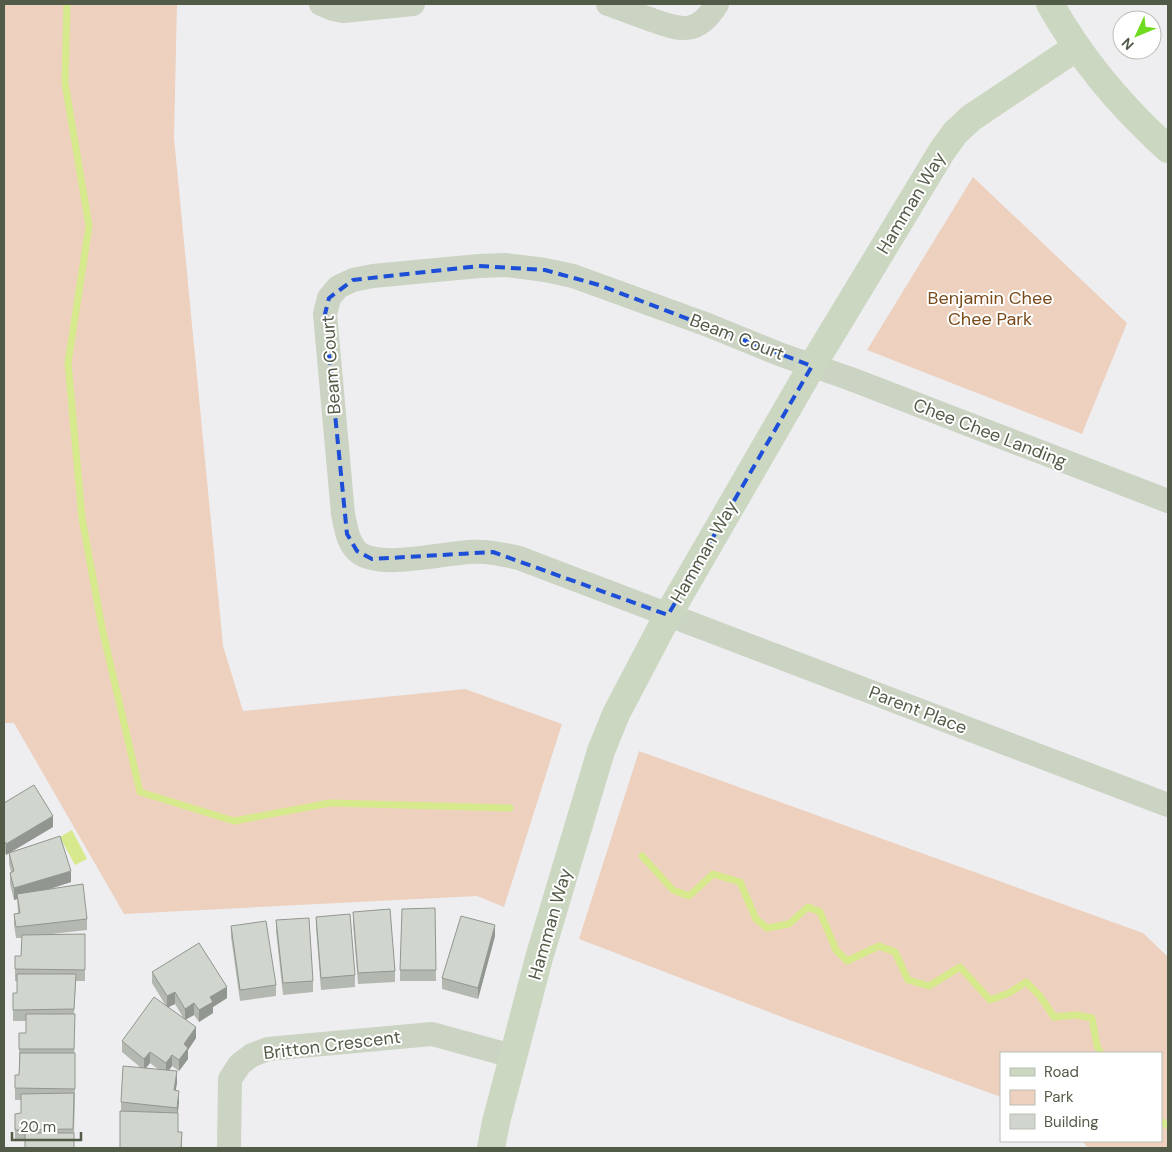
<svg xmlns="http://www.w3.org/2000/svg" width="1172" height="1152" viewBox="0 0 1172 1152" font-family="'DM Sans',sans-serif">
  <style>
    .green { fill: #edd0be }
    .water { fill: #d6e98c }
    .lines { fill: none; stroke-linecap: round; stroke-linejoin: round }
    .stream { stroke: #d6e98c; stroke-width: 7 }
    .street { stroke: #cbd3c2; stroke-width: 24 }
    .secondary { stroke: #ccd7c1; stroke-width: 28 }
    .wall { fill: #b3b8b0; fill-rule: evenodd }
    .shaded-wall { fill: #929690 }
    .building { fill: #d0d6cd; stroke: #929690 }
    .marked { fill: none; stroke: #1d4ed8; stroke-width: 4; stroke-dasharray: 10 6; stroke-linejoin: round }
    .labels { text-anchor: middle; dominant-baseline: central; stroke-width: 4; stroke-linejoin: round; paint-order: stroke }
    .street-label { font-size: 18px; fill: #525b47; stroke: #fff }
    .park-label { font-size: 18px; fill: #7a4a1a; stroke: #fff }
  </style>
  <rect width="100%" height="100%" fill="#eeeef1"/>
  <g class="green">
    <polygon points="4,4 177,4 174,138 223,646 243,711 465,689 562,724 504,907 477,896 124,914 14,723 4,723"/>
    <polygon points="973,177 1127,323 1082,434 867,350"/>
    <polygon points="639,751 1143,933 1168,957 1168,1148 1088,1148 1082,1141 1161,1141 1161,1053 1001,1053 1001,1097 795,1022 579,939"/>
  </g>
  <polygon class="water" points="72,830 87,859 75,865 60,837"/>
  <g class="lines">
    <g class="stream">
      <polyline points="67,4 65,83 89,226 68,363 82,518 102,628 140,792 234,821 330,803 510,808"/>
      <polyline points="642,856 673,890 689,896 713,874 740,882 756,919 767,928 789,924 808,907 820,912 836,950 847,961 879,946 895,952 908,980 929,986 960,967 990,1000 1009,993 1026,982 1040,996 1054,1017 1075,1015 1092,1018 1097,1046 1101,1053"/>
      <polyline points="1161,1121 1168,1126"/>
    </g>
    <g class="street">
      <polyline points="321,4 333,9 343,11 413,4"/>
      <path d="M 608,4 C 622,9 637,15 652,20 C 682,31 698,35 717,4"/>
      <path d="M 1168,501 L 851,379 L 779,354 L 708,325 L 573,276 L 545,270 L 506,265 L 479,266 L 373,276 L 353,280 L 338,287 L 329,298 L 325,314 L 343,514 C 346,527 347,540 356,550 C 375,571 443,553 470,552 C 488,551 501,554 519,558 L 1168,805"/>
      <polyline points="229,1148 230,1079 240,1064 252,1055 268,1049 432,1034 512,1056"/>
    </g>
    <g class="secondary">
      <path d="M 1050,4 C 1081,59 1121,107 1168,149"/>
      <polyline points="491,1148 496,1122 539,958 601,751 616,714 668,615 812,366 942,151 955,133 971,118 1077,47"/>
    </g>
  </g>
  <g class="wall">
    <polygon points="4,803 53,827 9,853 71,882 47,890 87,919 87,930 52,934 85,934 85,981 76,981 74,1014 75,1100 74,1133 25,1141 15,1141 15,1114 21,1113 21,1100 15,1100 15,1075 19,1075 19,1033 26,1033 26,1021 13,1021 13,993 17,993 17,981 15,981 15,956 21,956 22,938 16,938 14,925 14,914 18,913 17,899 14,900 10,884 10,873 11,872 9,864 9,853 6,855 4,851"/>
    <polygon points="435,908 436,981 400,981 400,970"/>
    <polygon points="353,912 395,971 395,982 358,984 353,923"/>
    <polygon points="316,917 355,975 355,987 321,990 316,928"/>
    <polygon points="276,920 313,981 313,992 283,995 276,931"/>
    <polygon points="231,926 276,985 276,996 240,1001 231,937"/>
    <polygon points="495,936 478,999 442,989 442,978"/>
    <path d="M 152,972 L 227,998 L 213,1007 L 213,1013 L 199,1022 L 194,1015 L 185,1020 L 196,1038 L 188,1050 L 188,1059 L 179,1071 L 172,1066 L 169,1071 L 177,1083 L 175,1090 L 179,1102 L 178,1113 L 178,1132 L 182,1132 L 182,1148 L 120,1148 L 120,1111 L 121,1111 L 121,1102 L 140,1067 L 122,1052 L 122,1041 L 166,1006 L 152,983 ZM 175,1004 L 184,1019 L 167,1007 ZM 150,1063 L 159,1070 L 146,1068 Z"/>
  </g>
  <g class="shaded-wall">
    <polygon points="53,816 53,827 6,855 6,844"/>
    <polygon points="71,871 71,882 18,899 17,894 17,899 14,900 14,888"/>
    <polygon points="495,925 495,936 478,999 478,988"/>
    <polygon points="227,987 227,998 213,1007 213,1013 199,1022 199,1010 210,997"/>
    <polygon points="175,992 175,1004 167,1008 167,996"/>
    <polygon points="194,1003 194,1015 185,1020 185,1009"/>
    <polygon points="196,1027 196,1038 188,1050 188,1059 179,1071 179,1060 184,1044"/>
    <polygon points="150,1052 150,1063 144,1070 144,1059"/>
    <polygon points="172,1055 172,1066 166,1074 166,1063"/>
    <polygon points="177,1071 177,1083 174,1101 174,1090"/>
    <polygon points="179,1091 179,1102 177,1119 177,1108"/>
  </g>
  <g class="building">
    <polygon points="34,785 53,816 6,844 4,840 4,803"/>
    <polygon points="60,836 71,871 14,888 10,873 14,871 9,853"/>
    <polygon points="83,884 87,919 16,927 14,914 20,913 17,894"/>
    <polygon points="435,908 436,970 400,970 402,909"/>
    <polygon points="390,909 395,971 358,973 353,912"/>
    <polygon points="350,914 355,975 321,978 316,917"/>
    <polygon points="461,916 495,925 478,988 442,978"/>
    <polygon points="309,918 313,981 283,983 276,920"/>
    <polygon points="266,921 276,985 240,990 231,926"/>
    <polygon points="85,934 85,970 15,969 15,956 21,956 22,935"/>
    <polygon points="199,943 227,987 210,997 213,1002 199,1010 194,1003 185,1009 175,992 167,996 152,972"/>
    <polygon points="17,974 76,974 74,1009 13,1010 13,993 17,993"/>
    <polygon points="154,997 196,1027 184,1044 188,1048 179,1060 172,1055 166,1063 150,1052 144,1059 122,1041"/>
    <polygon points="26,1014 75,1014 74,1049 19,1049 19,1033 26,1033"/>
    <polygon points="20,1053 75,1053 75,1089 15,1088 15,1075 19,1075"/>
    <polygon points="123,1066 177,1071 174,1090 179,1091 177,1108 121,1102"/>
    <polygon points="74,1093 73,1129 15,1130 15,1114 21,1113 21,1094"/>
    <polygon points="120,1111 178,1113 178,1132 182,1132 181,1148 120,1148"/>
    <rect x="25" y="1133" width="49" height="15"/>
  </g>
  <path class="marked" d="M 479,266 L 545,270 L 599,285 L 812,366 L 668,615 L 493,552 L 372,559 L 357,551 L 347,534 L 325,314 L 329,298 L 353,280 Z"/>
  <g class="labels">
    <g class="street-label">
      <text transform="translate(911 203) rotate(-59)">Hamman Way</text>
      <text transform="translate(737 337) rotate(21)">Beam Court</text>
      <text transform="translate(331 365) rotate(-94)">Beam Court</text>
      <text transform="translate(990 433) rotate(21)">Chee Chee Landing</text>
      <text transform="translate(704 552) rotate(-60)">Hamman Way</text>
      <text transform="translate(918 710) rotate(21)">Parent Place</text>
      <text transform="translate(550 924) rotate(-74)">Hamman Way</text>
      <text transform="translate(332 1045) rotate(-7)">Britton Crescent</text>
    </g>
    <g class="park-label">
      <text x="990" y="298">Benjamin Chee<tspan x="990" dy="21">Chee Park</tspan></text>
    </g>
  </g>
  <rect width="1172" height="1152" fill="none" stroke="#525b47" stroke-width="10"/>
  <rect x="1000" y="1052" width="162" height="90" fill="#ffffff" stroke="#babdb5"/>
  <rect x="1010" y="1068" width="25" height="8" fill="#ccd7c1" stroke="#babdb5"/>
  <text x="1044" y="1077" font-size="15" fill="#525b47">Road</text>
  <rect x="1010" y="1090" width="25" height="15" fill="#edd0be" stroke="#babdb5"/>
  <text x="1044" y="1102" font-size="15" fill="#525b47">Park</text>
  <rect x="1010" y="1114" width="25" height="15" fill="#d0d6cd" stroke="#babdb5"/>
  <text x="1044" y="1127" font-size="15" fill="#525b47">Building</text>
  <g transform="translate(1137 35) rotate(226)"><circle r="24" fill="#ffffff" stroke="#babdb5"/>
  <path d="M0-4L9 19L0 12L-9 19Z" fill="#70da1f"/>
  <text y="-8" font-size="14" font-weight="bold" text-anchor="middle" fill="#525b47">N</text>
  </g>
  <path d="M12 1132v8h69v-8" fill="none" stroke="#525b47" stroke-width="2.5"/>
  <text x="20" y="1132" font-size="15" fill="#525b47" stroke="#ffffff" stroke-width="4" paint-order="stroke">20 m</text>
</svg>
